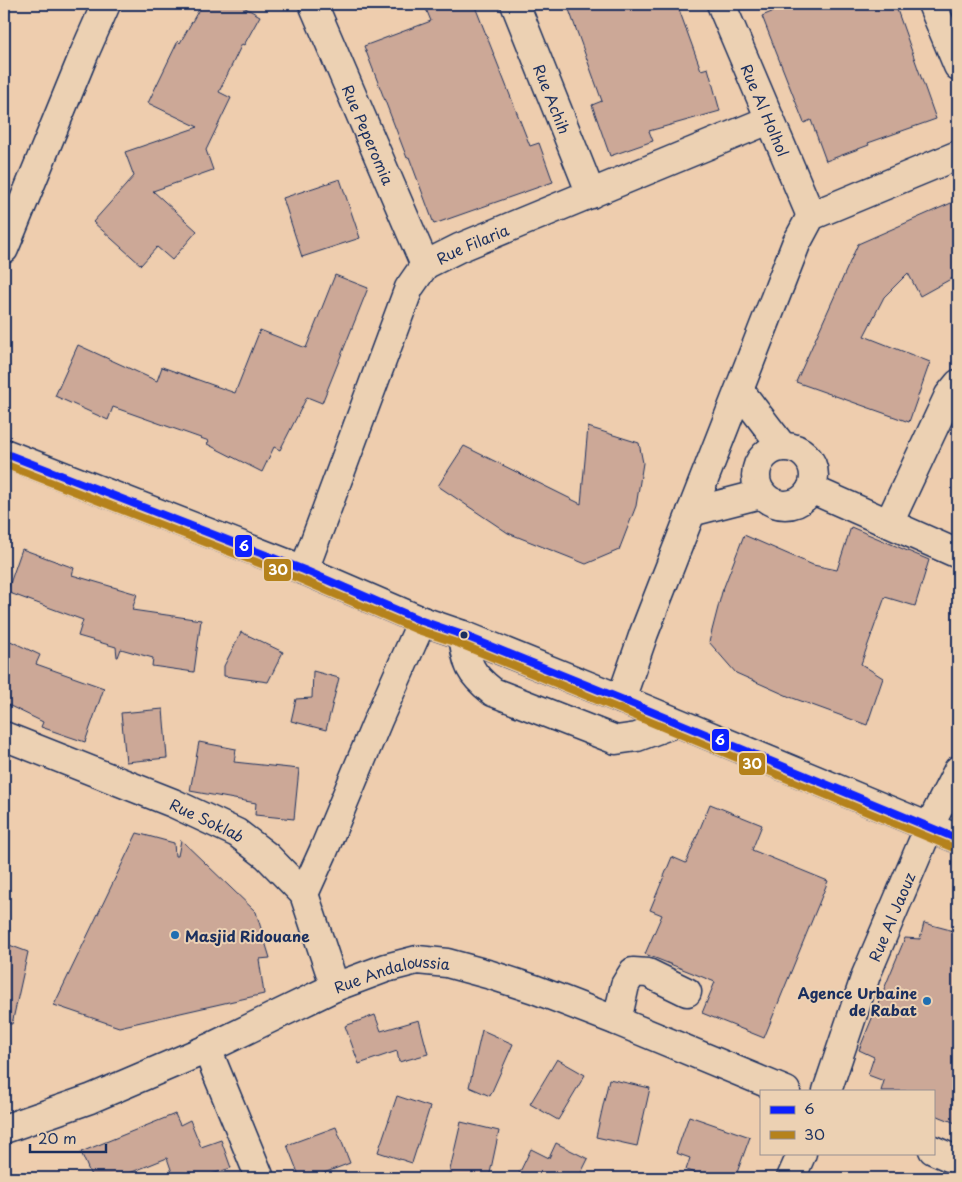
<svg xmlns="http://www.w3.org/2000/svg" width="962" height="1182" viewBox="0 0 962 1182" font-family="'Playpen Sans',sans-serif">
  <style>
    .building { fill: #cca897; stroke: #1b2f5e }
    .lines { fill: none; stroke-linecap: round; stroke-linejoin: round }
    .minor-casing { stroke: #1b2f5e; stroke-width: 31 }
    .minor { stroke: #ecd1b3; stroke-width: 28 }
    .bus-1-casing { stroke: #ecd1b3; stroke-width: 11 }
    .bus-2-casing { stroke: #ecd1b3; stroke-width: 11 }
    .bus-1 { stroke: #0c20ff; stroke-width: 8 }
    .bus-2 { stroke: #b5821c; stroke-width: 8 }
    .bus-dot { fill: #1b2f5e; stroke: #ecd1b3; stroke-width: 2 }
    .poi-dot { fill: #1f6fb2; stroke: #ecd1b3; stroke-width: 2 }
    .labels { text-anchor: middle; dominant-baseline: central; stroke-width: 4; stroke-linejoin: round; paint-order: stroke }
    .street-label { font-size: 15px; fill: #1b2f5e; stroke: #ecd1b3 }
    .poi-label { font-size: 15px; font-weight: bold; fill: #1b2f5e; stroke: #ecd1b3; text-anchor: start }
    .line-badge { stroke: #ecd1b3; stroke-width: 2 }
    .badge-label { font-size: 14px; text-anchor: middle; font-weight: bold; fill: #fff }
  </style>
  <rect width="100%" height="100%" fill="#eecdae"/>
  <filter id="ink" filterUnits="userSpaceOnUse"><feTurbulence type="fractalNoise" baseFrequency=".02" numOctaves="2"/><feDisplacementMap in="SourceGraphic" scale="10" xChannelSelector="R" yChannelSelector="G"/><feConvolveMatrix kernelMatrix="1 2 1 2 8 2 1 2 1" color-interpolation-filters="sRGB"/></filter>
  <g filter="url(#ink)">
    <g class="building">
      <polygon points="202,4 238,4 260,16 244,45 242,44 219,92 231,98 206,150 213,170 153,191 197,231 172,260 157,247 141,265 93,222 134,176 125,152 198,127 148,103 178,41 180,43"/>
      <polygon points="424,4 474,4 530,146 539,143 553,182 434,224 409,157 407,158 364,46 431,21"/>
      <polygon points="567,4 677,4 701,70 708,68 720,111 649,131 653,141 610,156 592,105 602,101"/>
      <polygon points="791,4 895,4 936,119 868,143 869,145 826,161 811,120 804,123 762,16"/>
      <polygon points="340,179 360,238 302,257 283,198"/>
      <polygon points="958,200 958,275 920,296 908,273 884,297 864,336 930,362 909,422 796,382 858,244"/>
      <polygon points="335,275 368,288 322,403 307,397 280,450 274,447 262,472 207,444 209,441 113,407 108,420 55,396 78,345 157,381 162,367 235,393 260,330 306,348"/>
      <polygon points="588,427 639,443 643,463 636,506 619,550 586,564 508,533 438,486 464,446 581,504"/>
      <polygon points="851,527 929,560 915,606 885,597 861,664 883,678 867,725 790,697 736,673 709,642 722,592 744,535 813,565 837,570"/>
      <polygon points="22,549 74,568 72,575 137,594 132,610 201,620 194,672 152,666 153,658 121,649 118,657 117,657 116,647 78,636 83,620 7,592"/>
      <polygon points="241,632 283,652 268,682 224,676 224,666"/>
      <polygon points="4,638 40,655 36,664 104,688 85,742 41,727 43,722 4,703"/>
      <polygon points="313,671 339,678 326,730 291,721 296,699 312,698"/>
      <polygon points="163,709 167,758 126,762 121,713"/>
      <polygon points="199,742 236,749 234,762 299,769 294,819 255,815 256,803 190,791"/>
      <polygon points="710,804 762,825 752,850 828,881 764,1038 702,1013 715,982 645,954 662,915 650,910 672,857 686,863"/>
      <polygon points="137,833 174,843 175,856 178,856 181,840 256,912 270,958 259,959 264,994 119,1027 54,1005"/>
      <polygon points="924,923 958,932 958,1124 933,1114 933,1091 881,1091 884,1081 868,1075 874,1057 859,1050 905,938 920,939"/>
      <polygon points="4,943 28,952 12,1024 4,1023"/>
      <polygon points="375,1015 381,1031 419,1020 428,1054 399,1062 397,1051 359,1064 345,1026"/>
      <polygon points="482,1030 513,1044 490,1096 469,1087"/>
      <polygon points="557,1059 585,1075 558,1120 530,1104"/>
      <polygon points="609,1079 650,1088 637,1146 596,1137"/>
      <polygon points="397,1096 430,1107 412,1163 378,1152"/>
      <polygon points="175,1114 180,1125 190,1120 201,1147 221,1140 231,1168 212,1174 214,1178 174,1178 167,1158 117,1178 92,1178 81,1152"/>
      <polygon points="689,1116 750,1137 735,1178 710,1178 686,1170 690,1158 676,1153"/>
      <polygon points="461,1122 499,1131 489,1178 466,1178 449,1174"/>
      <polygon points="336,1127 350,1163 311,1178 300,1178 287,1145"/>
      <polygon points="556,1143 588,1159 581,1173 593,1178 517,1178 531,1149 549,1158"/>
    </g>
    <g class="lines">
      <g class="minor-casing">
        <g id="minor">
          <path id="s1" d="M 313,4 L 425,265"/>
          <path id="s2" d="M 515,4 L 591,194"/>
          <path id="s3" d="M 721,4 L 811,216"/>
          <polyline points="932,4 958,66"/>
          <polyline points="4,249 84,54 106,4"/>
          <polyline points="740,391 782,446"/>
          <circle cx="785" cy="476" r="29"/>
          <polyline points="4,453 304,570 422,621 463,635 621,699 958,839"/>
          <polyline points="811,489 958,554"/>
          <polyline points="691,512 761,494"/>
          <polyline points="889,523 949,395 958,384"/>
          <path id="s4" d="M 304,570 L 409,288 L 425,265 L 459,248 L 769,120"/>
          <path d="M 463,635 C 467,665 469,673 493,692 L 616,740 L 637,737 L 675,723"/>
          <polyline points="621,699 644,633 796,244 811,216 958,155"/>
          <path id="s5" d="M 4,736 L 173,803 L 237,833 L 267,856 L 304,894 L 335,987"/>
          <polyline points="304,894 323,852 378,720 422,621"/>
          <polyline points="617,1021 625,985 633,972 648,973 687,992"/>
          <polyline points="207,1049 260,1178"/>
          <path id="s6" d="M 827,1091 L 866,975 L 929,827 L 958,770"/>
          <path id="s7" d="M 4,1129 L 90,1099 L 207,1049 L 335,987 L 386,968 L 417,960 L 447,963 L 491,975 L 534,989 L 617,1021 L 786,1091"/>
          <polyline points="933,1150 958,1161"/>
          <polyline points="791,1178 802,1153"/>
        </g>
      </g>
      <use href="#minor" class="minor"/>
      <g class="bus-1-casing">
        <polyline id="bus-1" points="4,453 304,570 422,621 463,635 621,699 958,839"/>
      </g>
      <g class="bus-2-casing">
        <polyline id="bus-2" points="4,464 300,579 418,630 460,644 617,708 954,848"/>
      </g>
      <use href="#bus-1" class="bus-1"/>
      <use href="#bus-2" class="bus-2"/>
    </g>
  </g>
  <circle class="bus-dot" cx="464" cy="635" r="4.5"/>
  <g class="poi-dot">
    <circle cx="175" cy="935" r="5"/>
    <circle cx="927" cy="1001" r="5"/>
  </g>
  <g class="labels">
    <g class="street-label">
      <text stroke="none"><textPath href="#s2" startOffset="102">Rue Achih</textPath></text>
      <text stroke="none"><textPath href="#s3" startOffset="115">Rue Al Holhol</textPath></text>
      <text stroke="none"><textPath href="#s1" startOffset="142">Rue Peperomia</textPath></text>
      <text stroke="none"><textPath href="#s4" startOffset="381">Rue Filaria</textPath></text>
      <text stroke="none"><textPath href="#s5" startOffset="220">Rue Soklab</textPath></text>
      <text stroke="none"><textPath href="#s6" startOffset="186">Rue Al Jaouz</textPath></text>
      <text stroke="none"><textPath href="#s7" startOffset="420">Rue Andaloussia</textPath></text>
    </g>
    <g class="poi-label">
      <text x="185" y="935">Masjid Ridouane</text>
      <text x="917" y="992" text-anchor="end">Agence Urbaine<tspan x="917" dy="17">de Rabat</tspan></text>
    </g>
  </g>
  <g class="line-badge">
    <rect x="234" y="534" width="19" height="24" rx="5" fill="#0c20ff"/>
    <rect x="263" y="558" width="29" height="24" rx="5" fill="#b5821c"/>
    <rect x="711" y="728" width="19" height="24" rx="5" fill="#0c20ff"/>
    <rect x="738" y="752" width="28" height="24" rx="5" fill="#b5821c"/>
  </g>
  <g class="badge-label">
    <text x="244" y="551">6</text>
    <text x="278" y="575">30</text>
    <text x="720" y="745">6</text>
    <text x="752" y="769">30</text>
  </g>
  <rect width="962" height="1182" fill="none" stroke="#ecd1b3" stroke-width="20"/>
  <rect x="10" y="10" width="942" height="1162" fill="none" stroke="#1b2f5e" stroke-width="2" filter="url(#ink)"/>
  <rect x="760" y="1090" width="175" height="65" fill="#ecd1b3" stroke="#989091"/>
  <rect x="770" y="1106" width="25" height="8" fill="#0c20ff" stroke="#989091"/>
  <text x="804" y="1114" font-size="15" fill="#1b2f5e">6</text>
  <rect x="770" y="1131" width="25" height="8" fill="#b5821c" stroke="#989091"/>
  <text x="804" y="1140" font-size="15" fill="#1b2f5e">30</text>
  <path d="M30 1144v8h76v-8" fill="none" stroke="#1b2f5e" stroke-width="2.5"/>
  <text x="38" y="1144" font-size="15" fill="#1b2f5e" stroke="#ecd1b3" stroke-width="4" paint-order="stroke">20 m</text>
</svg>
